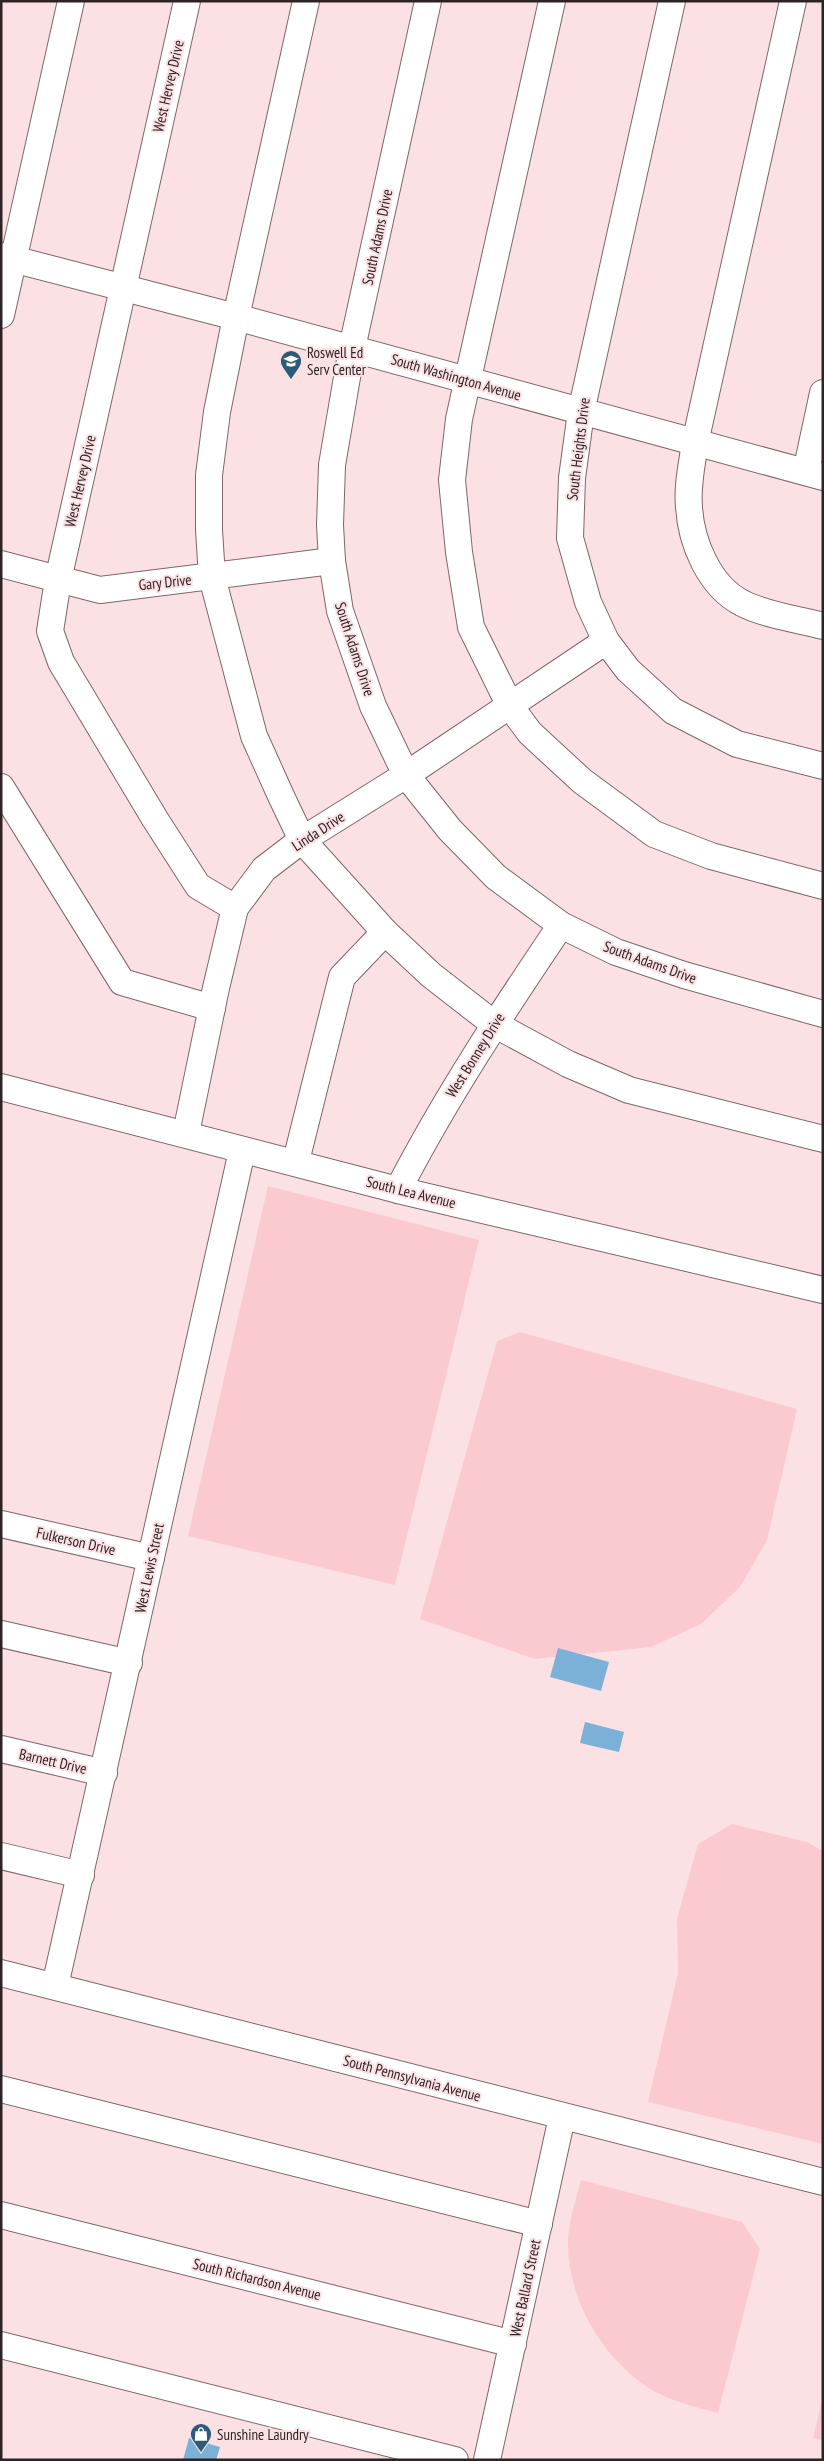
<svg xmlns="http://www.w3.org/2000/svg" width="824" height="2461" viewBox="0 0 824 2461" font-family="'PT Sans Narrow',sans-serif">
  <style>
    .pitch { fill: #facad0 }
    .building { fill: #7cb1d7 }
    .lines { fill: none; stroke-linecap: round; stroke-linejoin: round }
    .minor-casing { stroke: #7e6669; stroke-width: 28 }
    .minor { stroke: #fff; stroke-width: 26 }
    .labels { text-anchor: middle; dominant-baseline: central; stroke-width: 4; stroke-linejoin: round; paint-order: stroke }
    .street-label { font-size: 15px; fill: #2d2325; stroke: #fce1e4 }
    .poi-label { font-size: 15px; fill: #2d2325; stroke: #fce1e4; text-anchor: start }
  </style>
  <rect width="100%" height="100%" fill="#fce1e4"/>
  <g class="pitch">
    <polygon points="268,1186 479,1240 395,1585 188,1536"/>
    <polygon points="520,1332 797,1409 767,1540 740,1587 701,1624 651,1647 535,1659 420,1619 497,1341"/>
    <polygon points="732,1824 807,1842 823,1851 823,2144 648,2102 678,1973 677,1919 698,1844"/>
    <path d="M 581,2180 L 742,2222 L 760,2249 L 718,2413 C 691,2406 662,2399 640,2382 C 597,2349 567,2295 568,2240 C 569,2220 576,2199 581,2180 Z"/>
    <polygon points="823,2397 823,2440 813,2438"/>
  </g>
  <g class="building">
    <polygon points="558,1648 609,1662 601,1691 550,1677"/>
    <polygon points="585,1722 624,1732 619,1752 580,1743"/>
    <polygon points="189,2438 220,2447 216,2460 183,2460"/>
  </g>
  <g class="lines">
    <g class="minor-casing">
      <g id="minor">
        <polyline points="187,1 58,580 50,631 61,662 155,819 198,886 235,908"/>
        <polyline points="306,1 236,317 217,412 209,475 209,530 212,577 254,736 281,796 302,840 385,932 431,975 494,1024 568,1064 629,1090 823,1139"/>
        <polyline points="428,1 352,348 332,465 330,525 332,561 340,611 373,706 406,775 450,830 496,877 561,925 616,952 684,975 823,1014"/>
        <polyline points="552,1 459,419 452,480 459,552 471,627 510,706 530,733 582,781 654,834 711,856 823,886"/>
        <polyline points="672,1 581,412 572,478 570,538 588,602 606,641 628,670 673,711 737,744 823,766"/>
        <path d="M 793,1 L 695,443 C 692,464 687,485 689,507 C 691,542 709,586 742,603 C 762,614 800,620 823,626"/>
        <polyline points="1,256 236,317 823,477"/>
        <polyline points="1,315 71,1"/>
        <polyline points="806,472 823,393"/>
        <polyline points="1,564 100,590 332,561"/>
        <polyline points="1,787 122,982 212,1008"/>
        <polyline points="1,1087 398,1190 823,1290"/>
        <polyline points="186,1133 216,988 235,908 264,869 302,840 406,775 606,641"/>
        <polyline points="296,1161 342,977 385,932"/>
        <path d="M 398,1190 C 446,1097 503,1011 561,925"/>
        <polyline points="1,1524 151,1558"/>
        <polyline points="1,1634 129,1663"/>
        <polyline points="1,1749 104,1773"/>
        <polyline points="1,1856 81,1875"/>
        <polyline points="1,1973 823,2182"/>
        <polyline points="55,1986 242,1151"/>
        <polyline points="1,2089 539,2224"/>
        <polyline points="1,2215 513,2344"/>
        <polyline points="1,2345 455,2460"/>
        <polyline points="487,2460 562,2117"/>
      </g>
    </g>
    <use href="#minor" class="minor"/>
  </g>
  <defs>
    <g id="school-pin" transform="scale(1.125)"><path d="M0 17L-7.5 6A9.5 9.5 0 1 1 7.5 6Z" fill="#2c5b7a" stroke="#fce1e4"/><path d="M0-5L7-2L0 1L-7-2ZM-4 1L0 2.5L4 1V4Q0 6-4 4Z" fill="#fff"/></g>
    <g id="shop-pin" transform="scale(1.125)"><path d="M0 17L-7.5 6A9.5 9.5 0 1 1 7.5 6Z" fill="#2c5b7a" stroke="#fce1e4"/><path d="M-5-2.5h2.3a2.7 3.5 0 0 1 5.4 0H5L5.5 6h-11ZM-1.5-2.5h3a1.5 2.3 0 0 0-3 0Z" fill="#fff"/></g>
  </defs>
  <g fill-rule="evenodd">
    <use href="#school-pin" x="291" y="361"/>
    <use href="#shop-pin" x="201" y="2434"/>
  </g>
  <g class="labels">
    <g class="street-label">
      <text transform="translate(168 86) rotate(-77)">West Hervey Drive</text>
      <text transform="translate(377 237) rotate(-78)">South Adams Drive</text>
      <text transform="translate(456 377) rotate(16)">South Washington Avenue</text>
      <text transform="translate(578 449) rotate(-83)">South Heights Drive</text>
      <text transform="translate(80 481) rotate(-77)">West Hervey Drive</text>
      <text transform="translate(165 582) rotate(-6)">Gary Drive</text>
      <text transform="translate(355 649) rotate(72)">South Adams Drive</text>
      <text transform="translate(318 831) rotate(-33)">Linda Drive</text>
      <text transform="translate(650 962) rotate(20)">South Adams Drive</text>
      <text transform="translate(475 1055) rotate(-58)">West Bonney Drive</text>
      <text transform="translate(411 1192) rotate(14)">South Lea Avenue</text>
      <text transform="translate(76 1541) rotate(13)">Fulkerson Drive</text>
      <text transform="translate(149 1568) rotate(-78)">West Lewis Street</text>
      <text transform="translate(53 1761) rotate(13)">Barnett Drive</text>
      <text transform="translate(412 2078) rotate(15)">South Pennsylvania Avenue</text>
      <text transform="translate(257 2279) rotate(14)">South Richardson Avenue</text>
      <text transform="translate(525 2288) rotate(-78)">West Ballard Street</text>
    </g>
    <g class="poi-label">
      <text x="307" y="352">Roswell Ed<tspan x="307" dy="17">Serv Center</tspan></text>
      <text x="217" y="2434">Sunshine Laundry</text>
    </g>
  </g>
  <rect width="824" height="2461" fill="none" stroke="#2d2325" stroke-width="5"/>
</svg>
